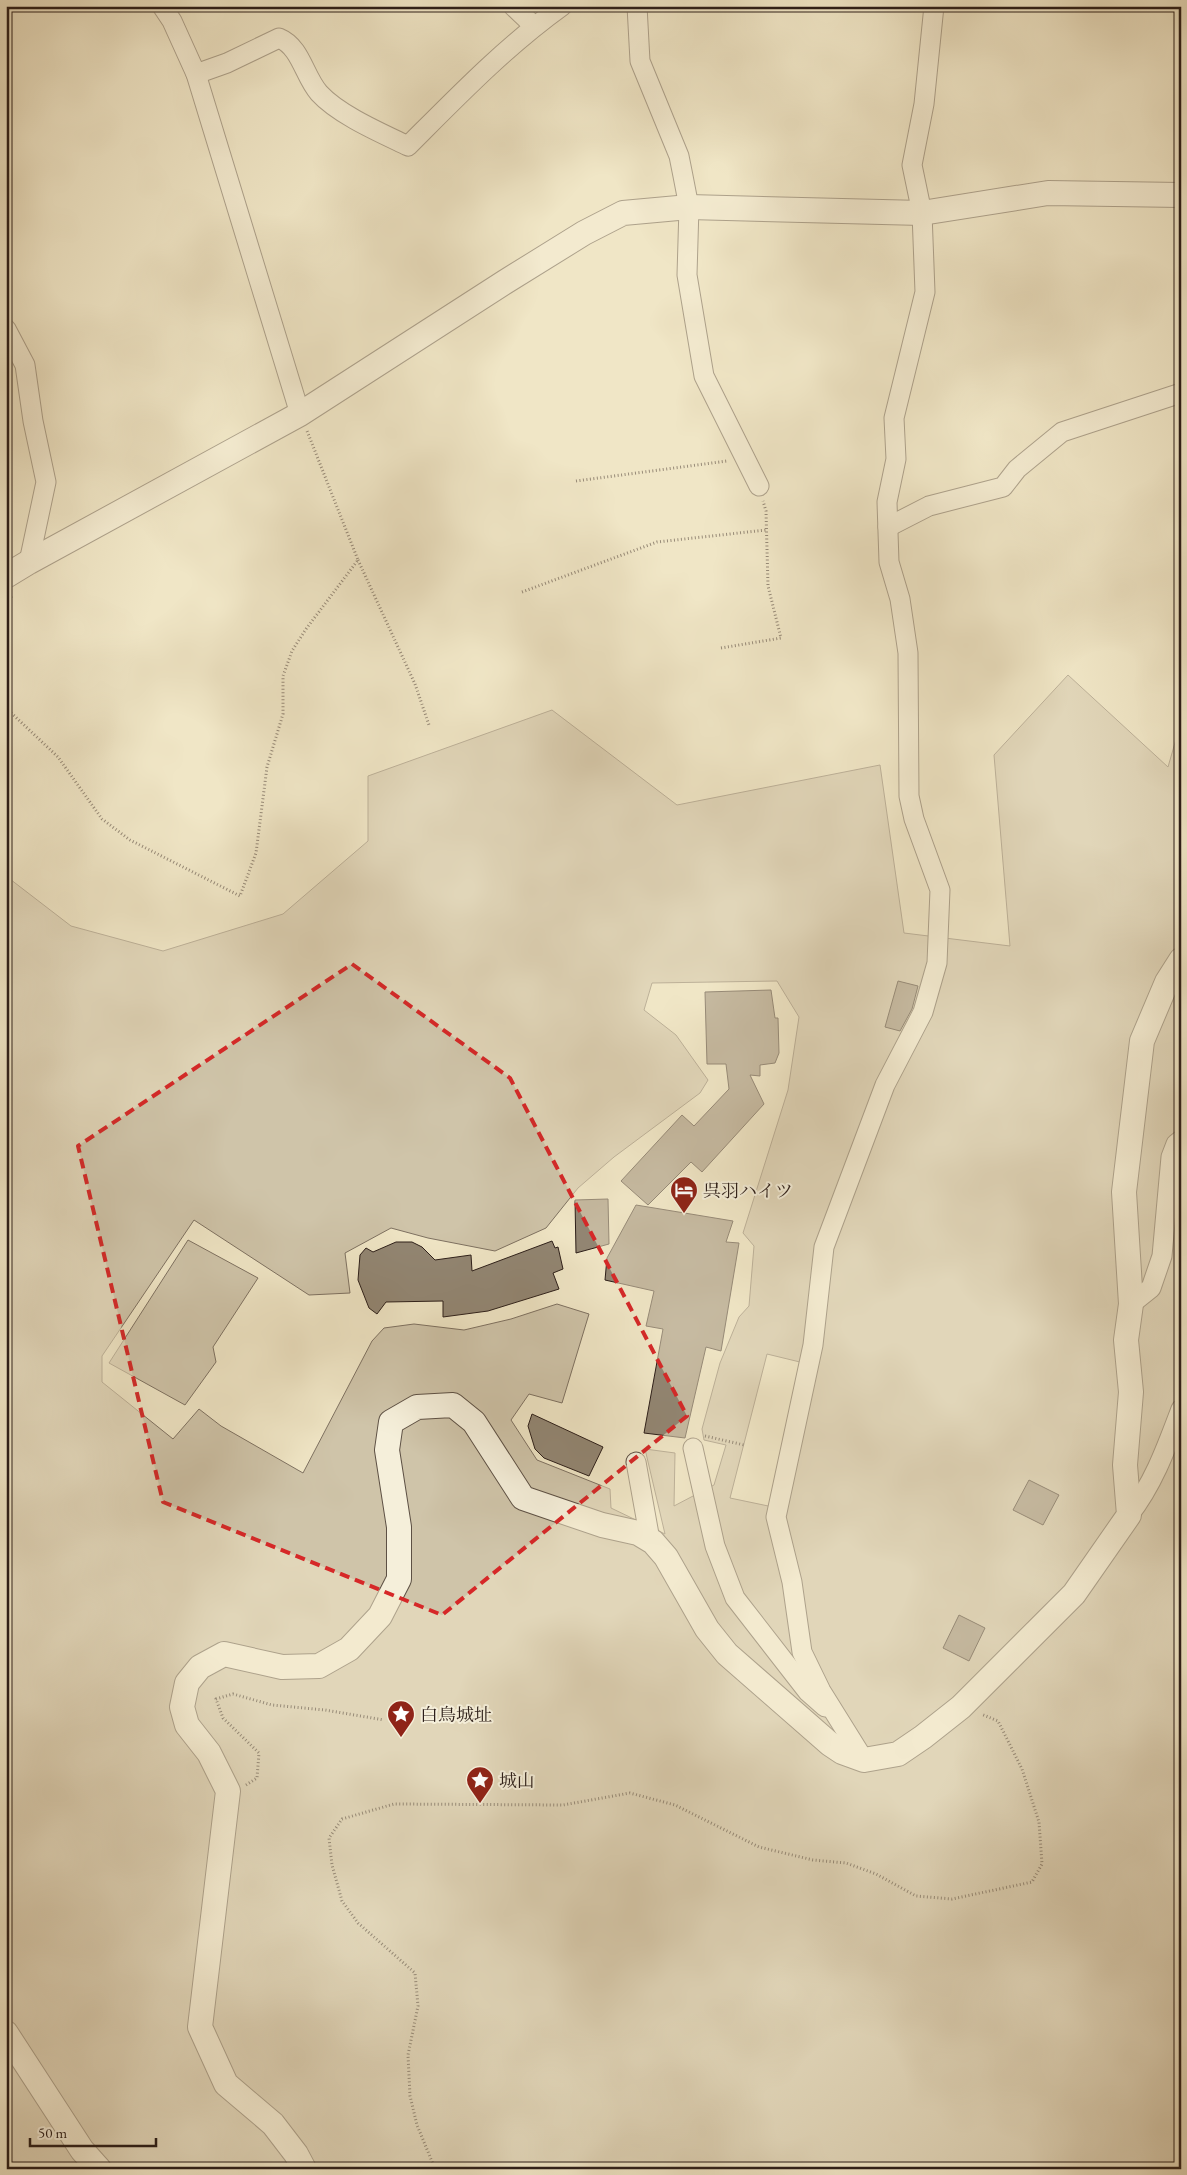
<svg xmlns="http://www.w3.org/2000/svg" width="1187" height="2175" viewBox="0 0 1187 2175" font-family="'EB Garamond','Noto Serif JP',serif">
  <style>
    .green { fill: #cfc4a9; stroke: #7e7161; fill-rule: evenodd }
    .building { fill: #928673; stroke: #2c1e19 }
    .lines { fill: none; stroke-linecap: round; stroke-linejoin: round }
    .minor-casing { stroke: #5d5044; stroke-width: 21 }
    .tertiary-casing { stroke: #5d5044; stroke-width: 26 }
    .path { stroke: #2c1e19; stroke-width: 3; stroke-dasharray: 1 2.5; stroke-linecap: butt }
    .minor { stroke: #f5efda; stroke-width: 19 }
    .tertiary { stroke: #f5efda; stroke-width: 24 }
    .marked { fill: none; stroke: #d62828; stroke-width: 4; stroke-dasharray: 10 6; stroke-linejoin: round }
    .labels { text-anchor: middle; dominant-baseline: central; stroke-width: 4; stroke-linejoin: round; paint-order: stroke }
    .poi-label { font-size: 18px; fill: #2c1e19; stroke: #f5efda; text-anchor: start }
  </style>
  <rect width="100%" height="100%" fill="#f0e6c6"/>
  <filter id="stains"><feTurbulence type="fractalNoise" baseFrequency=".004" numOctaves="4"/><feColorMatrix values="0 0 0 0 .2 0 0 0 0 .09 0 0 0 0 .02 0 0 0 .5 -.17"/></filter>
  <radialGradient id="worn" r=".72"><stop offset=".6" stop-color="#630" stop-opacity="0"/><stop offset="1" stop-color="#630" stop-opacity=".3"/></radialGradient>
  <g class="green">
    <path d="M 1068,675 L 1168,767 L 1181,722 L 1181,2169 L 6,2169 L 6,876 L 71,926 L 163,951 L 283,914 L 368,841 L 368,776 L 552,710 L 677,805 L 880,765 L 904,933 L 1010,946 L 994,755 ZM 777,981 L 799,1017 L 788,1090 L 743,1233 L 754,1246 L 749,1306 L 739,1317 L 720,1363 L 702,1429 L 704,1440 L 726,1445 L 714,1485 L 674,1506 L 675,1453 L 645,1449 L 665,1534 L 611,1508 L 610,1489 L 537,1460 L 511,1420 L 529,1394 L 562,1403 L 589,1314 L 557,1304 L 511,1319 L 464,1330 L 414,1324 L 384,1328 L 372,1341 L 303,1473 L 221,1426 L 199,1409 L 173,1439 L 102,1382 L 102,1356 L 194,1220 L 309,1295 L 350,1293 L 345,1253 L 391,1228 L 428,1238 L 495,1251 L 546,1228 L 578,1188 L 614,1157 L 700,1093 L 708,1080 L 676,1035 L 644,1010 L 652,983 ZM 767,1354 L 804,1363 L 773,1507 L 730,1498 Z"/>
    <polygon points="188,1240 258,1278 213,1347 216,1362 185,1405 109,1363"/>
  </g>
  <g class="building">
    <polygon points="898,981 918,986 912,1009 900,1031 885,1027"/>
    <polygon points="771,990 775,1018 778,1018 779,1053 775,1063 760,1065 760,1076 750,1075 764,1104 702,1172 691,1162 648,1205 621,1181 682,1115 694,1126 729,1089 726,1064 707,1064 705,992"/>
    <polygon points="608,1199 609,1244 576,1253 575,1200"/>
    <polygon points="636,1205 733,1221 726,1242 739,1243 721,1351 706,1347 685,1438 644,1433 663,1329 646,1326 654,1291 605,1280 607,1258"/>
    <polygon points="552,1241 555,1248 558,1247 563,1269 553,1273 559,1289 488,1311 443,1317 443,1301 386,1302 377,1314 369,1308 358,1280 360,1255 366,1248 373,1252 396,1242 412,1242 422,1247 435,1260 471,1255 472,1271"/>
    <polygon points="532,1414 603,1447 589,1476 544,1458 535,1449 528,1426"/>
    <polygon points="1029,1480 1059,1495 1043,1525 1013,1510"/>
    <polygon points="959,1615 985,1628 969,1661 943,1648"/>
  </g>
  <g class="lines">
    <g class="minor-casing">
      <g id="minor">
        <polyline points="162,6 172,21 196,74 300,414"/>
        <polyline points="513,6 534,26"/>
        <polyline points="637,6 640,61 679,156 683,176 689,207 687,275 704,376 759,486"/>
        <path d="M 196,74 L 227,63 L 279,38 C 301,47 304,76 319,93 C 339,115 381,133 408,146 C 457,97 505,47 562,6"/>
        <polyline points="6,329 25,365 33,421 46,482 29,562"/>
        <polyline points="888,527 929,506 1003,487 1017,469 1062,432 1181,393"/>
        <polyline points="1131,1304 1151,1288 1162,1256 1171,1157 1176,1144 1181,1140"/>
        <polyline points="693,1448 715,1546 735,1598 808,1692 825,1707"/>
        <polyline points="636,1462 650,1540"/>
        <path d="M 1129,1515 C 1154,1483 1167,1446 1181,1409"/>
        <polyline points="864,1760 821,1691 802,1652 792,1582 776,1517 813,1345 824,1247 885,1085 923,1012 937,963 940,890 914,819 909,796 908,653 900,599 889,562 887,502 896,459 894,418 925,292 922,213 912,165 924,104 934,6"/>
      </g>
    </g>
    <g class="tertiary-casing">
      <g id="tertiary">
        <polyline points="6,576 29,562 300,414 505,282 584,233 623,213 689,207 922,213 1048,193 1181,195"/>
        <polyline points="6,2033 82,2150 99,2169"/>
        <polyline points="304,2169 296,2154 273,2124 226,2084 200,2027 228,1791 209,1753 187,1725 182,1707 187,1683 200,1667 224,1654 282,1667 319,1666 349,1649 380,1616 399,1579 399,1527 387,1450 391,1422 417,1407 453,1405 474,1422 523,1498 602,1525 638,1533 653,1542 666,1557 707,1629 727,1654 830,1744 842,1752 864,1760 898,1754 923,1737 961,1707 1074,1594 1129,1515 1125,1465 1131,1392 1126,1340 1131,1304 1124,1192 1142,1041 1167,982 1181,960"/>
      </g>
    </g>
    <g class="path">
      <polyline points="576,481 727,461"/>
      <polyline points="358,560 415,684 429,725"/>
      <polyline points="522,592 657,542 766,530"/>
      <polyline points="6,614 12,595"/>
      <polyline points="721,648 781,638 768,586 766,511 763,501"/>
      <polyline points="6,708 58,757 102,819 130,840 240,896 256,853 267,767 283,714 283,676 292,651 306,629 358,560 307,431"/>
      <polyline points="705,1436 744,1445"/>
      <polyline points="246,1785 257,1778 259,1753 223,1718 216,1699 233,1694 272,1705 325,1710 384,1720"/>
      <polyline points="435,2169 417,2125 410,2096 408,2055 418,2006 415,1973 358,1923 342,1901 332,1865 329,1838 342,1819 394,1804 563,1805 630,1793 675,1805 759,1847 813,1860 846,1863 876,1874 916,1896 952,1899 1032,1882 1042,1864 1039,1822 1022,1769 998,1721 981,1714"/>
    </g>
    <use href="#minor" class="minor"/>
    <use href="#tertiary" class="tertiary"/>
  </g>
  <path d="M0 0H1187V2175H0ZM 352,964 L 510,1078 L 687,1416 L 442,1615 L 163,1502 L 78,1146 Z" fill="#f0e6c6" fill-opacity=".55" fill-rule="evenodd"/>
  <path class="marked" d="M 352,964 L 510,1078 L 687,1416 L 442,1615 L 163,1502 L 78,1146 Z"/>
  <defs>
    <g id="hotel-pin" transform="scale(1.4375)"><path d="M0 17L-7.5 6A9.5 9.5 0 1 1 7.5 6Z" fill="#8f2418" stroke="#f5efda"/><path d="M-6-4.5h1.5V1H6V5H4.5V3h-9V5H-6ZM-4 0a1.8 1.8 0 1 1 3.6 0ZM.5 0V-2.5h3Q6-2.5 6 0Z" fill="#fff"/></g>
    <g id="sight-pin" transform="scale(1.4375)"><path d="M0 17L-7.5 6A9.5 9.5 0 1 1 7.5 6Z" fill="#8f2418" stroke="#f5efda"/><path d="M0-6L1.8-2.2L6-1.7L2.9 1.2L3.7 5.4L0 3.3L-3.7 5.4L-2.9 1.2L-6-1.7L-1.8-2.2Z" fill="#fff"/></g>
  </defs>
  <g fill-rule="evenodd">
    <use href="#hotel-pin" x="684" y="1190"/>
    <use href="#sight-pin" x="401" y="1714"/>
    <use href="#sight-pin" x="480" y="1780"/>
  </g>
  <g class="labels">
    <g class="poi-label">
      <text x="703" y="1190">呉羽ハイツ</text>
      <text x="420" y="1714">白鳥城址</text>
      <text x="499" y="1780">城山</text>
    </g>
  </g>
  <rect width="1187" height="2175" fill="none" stroke="#f0e6c6" stroke-width="25"/>
  <rect x="8" y="8" width="1172" height="2160" fill="none" stroke="#2c1e19" stroke-width="2.5"/>
  <rect x="12" y="12" width="1162" height="2150" fill="none" stroke="#2c1e19"/>
  <path d="M30 2138v8h126v-8" fill="none" stroke="#2c1e19" stroke-width="2.5"/>
  <text x="38" y="2138" font-size="15" fill="#2c1e19" stroke="#f5efda" stroke-width="4" paint-order="stroke">50 m</text>
  <rect width="100%" height="100%" filter="url(#stains)"/>
  <rect width="100%" height="100%" fill="url(#worn)"/>
</svg>
